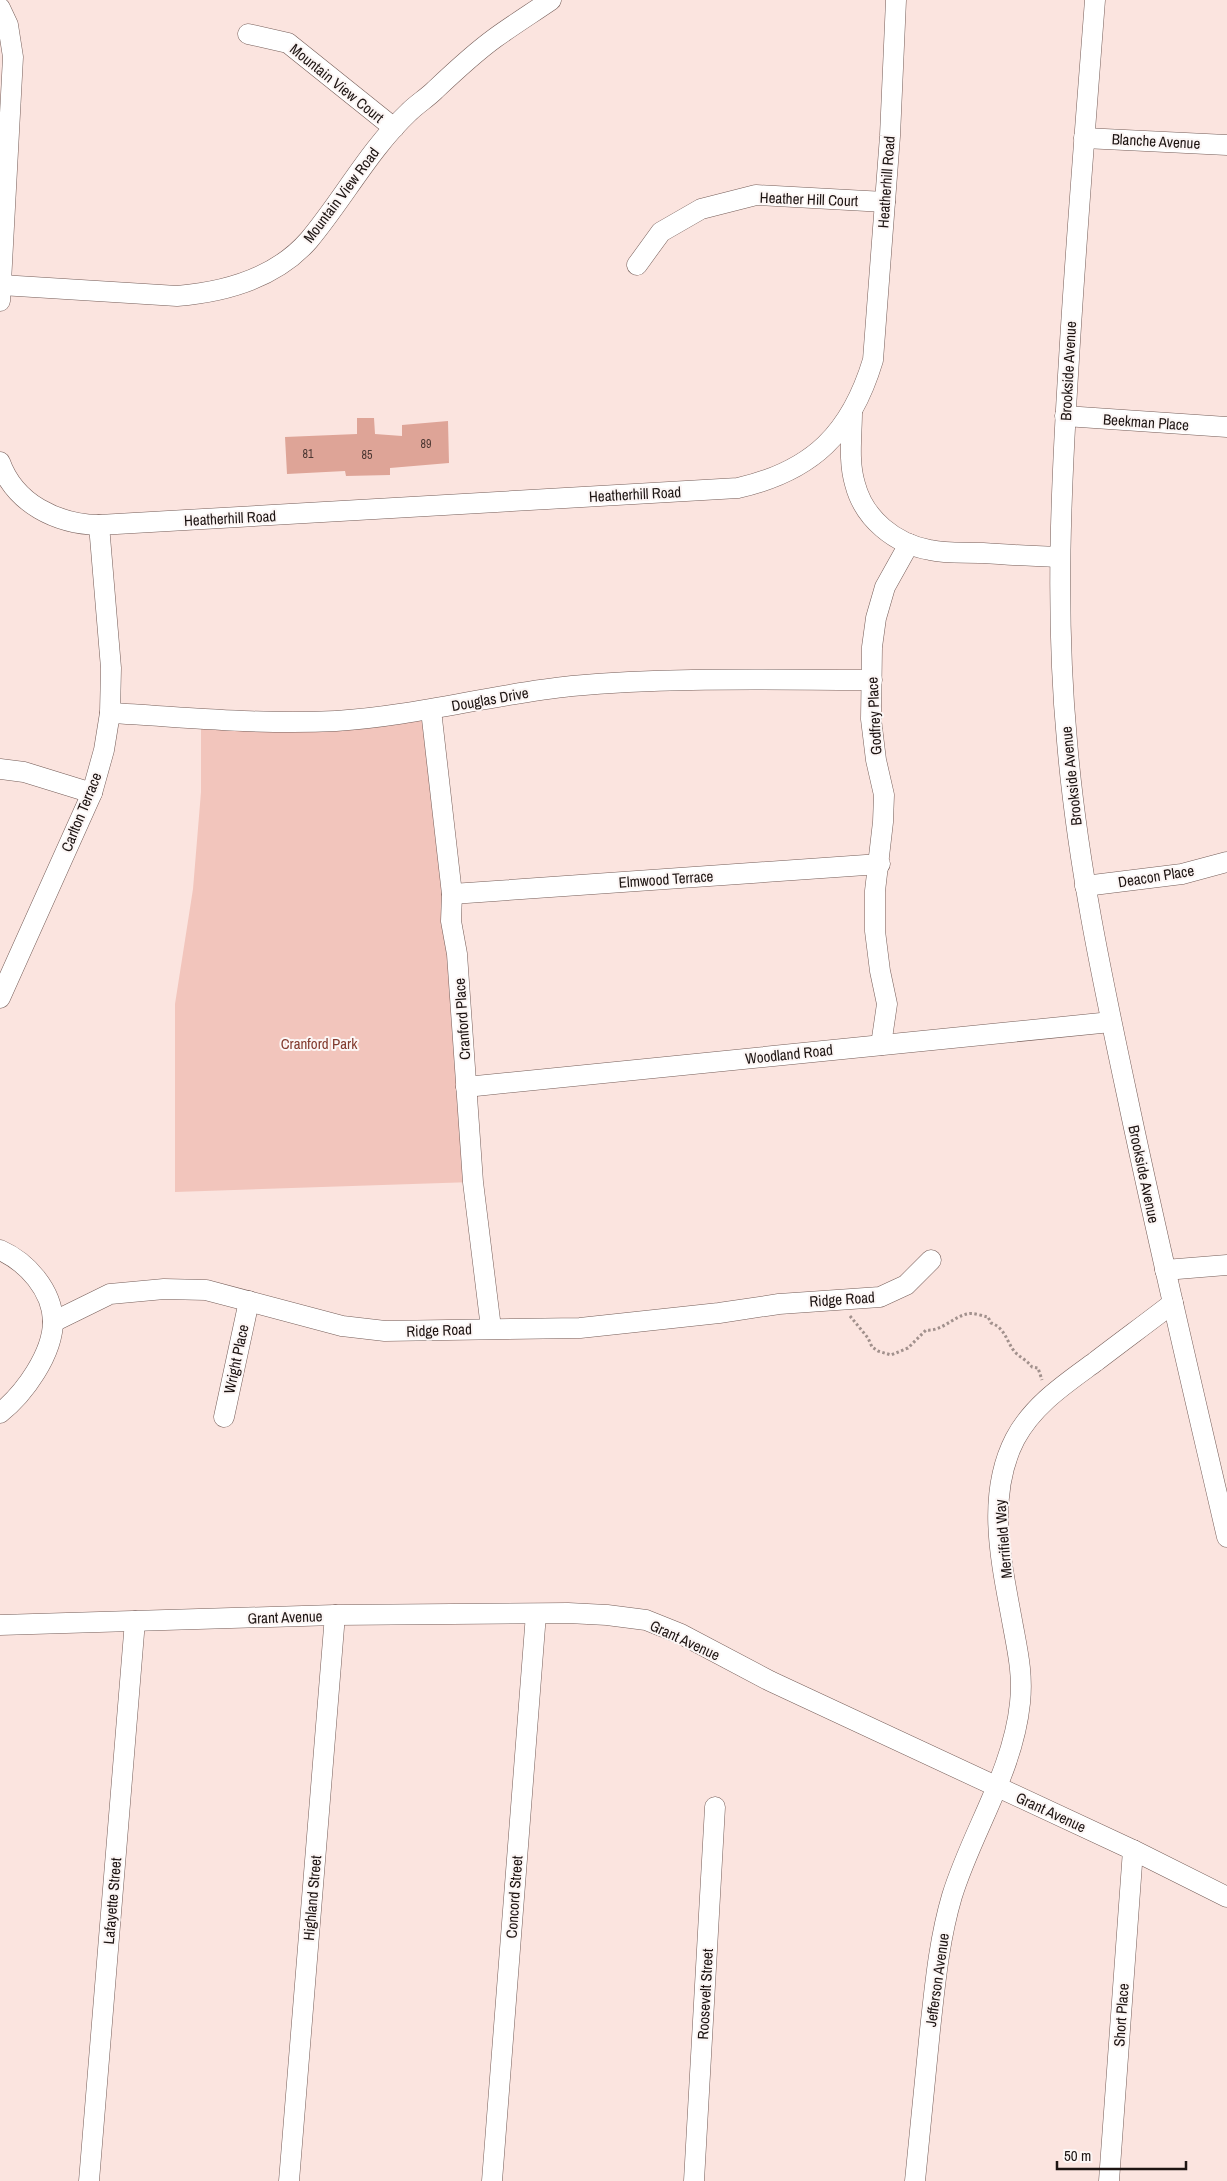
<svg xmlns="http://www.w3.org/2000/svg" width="1227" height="2181" viewBox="0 0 1227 2181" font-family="'Archivo Narrow',sans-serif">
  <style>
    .green { fill: #f2c5bc }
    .building { fill: #dea497 }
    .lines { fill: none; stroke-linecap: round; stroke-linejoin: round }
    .street-casing { stroke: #755d58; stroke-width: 21 }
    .path { stroke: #a1908c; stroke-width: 3; stroke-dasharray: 2.5 2.5; stroke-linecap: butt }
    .street { stroke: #fff; stroke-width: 20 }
    .labels { text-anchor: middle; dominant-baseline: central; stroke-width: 4; stroke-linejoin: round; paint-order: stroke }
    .number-label { font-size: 12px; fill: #4d3833 }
    .street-label { font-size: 15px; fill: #1d1412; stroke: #fcf6f5 }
    .park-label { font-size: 15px; fill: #823a2d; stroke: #fcf6f5 }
  </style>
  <rect width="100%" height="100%" fill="#fbe4df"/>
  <polygon class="green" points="431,710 473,1182 175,1192 175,1004 193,889 201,792 201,718"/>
  <polygon class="building" points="357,418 374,418 375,434 402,436 402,425 448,421 449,463 390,468 390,475 346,476 345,471 287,474 285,437 357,434"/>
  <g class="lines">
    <g class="street-casing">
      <g id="street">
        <path d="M 1095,0 C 1086,119 1076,239 1069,359 C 1061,486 1055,613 1067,741 C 1077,861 1102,978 1127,1095 C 1158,1243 1193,1390 1227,1537"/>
        <polyline points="0,8 8,25 13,57 0,301"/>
        <polyline points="248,34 288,43 394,128"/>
        <polyline points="1084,138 1227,145"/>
        <polyline points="637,265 661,232 701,209 756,195 885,202"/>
        <path d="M 1,285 L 177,296 C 225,292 276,278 309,240 C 344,198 369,150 409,112 C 417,104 427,98 435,90 C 454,72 473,54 495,38 C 513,25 532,13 551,0"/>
        <path d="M 852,412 C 852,435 848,461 855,484 C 864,519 895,544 930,550 C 947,554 966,552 983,553 C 1009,555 1034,556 1059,557"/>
        <polyline points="1065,416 1227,427"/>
        <path d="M 0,462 C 15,504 57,524 99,525 L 738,488 C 813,471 851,433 873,360 L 890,136 L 896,0"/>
        <polyline points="431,710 452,894 451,921 457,954 473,1182 491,1328"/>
        <path d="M 110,713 C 185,717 261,725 336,721 C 416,716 493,694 572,686 C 672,677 772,680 872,680"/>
        <polyline points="0,769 24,772 92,793"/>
        <polyline points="1085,886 1182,874 1227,862"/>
        <polyline points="452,894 880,864"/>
        <polyline points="0,998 92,793 104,750 110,713 111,668 99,525"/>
        <polyline points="881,1045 887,1004 880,971 875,931 875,891 883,822 884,795 876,760 871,719 872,647 876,618 885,587 909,544"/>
        <polyline points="466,1087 1111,1022"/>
        <path d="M 0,1250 C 27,1262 52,1290 53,1321 C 53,1354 24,1394 0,1413"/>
        <polyline points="1165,1270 1227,1265"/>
        <polyline points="53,1322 110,1294 164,1289 206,1290 342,1326 385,1331 580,1328 719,1313 779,1304 880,1297 906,1285 931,1260"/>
        <polyline points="224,1417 249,1301"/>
        <polyline points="0,1625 335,1615 568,1613 607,1615 646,1620 681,1634 770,1681 1133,1850 1227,1897"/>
        <polyline points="89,2181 135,1621"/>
        <polyline points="289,2181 335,1615"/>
        <polyline points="492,2181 536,1614"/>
        <polyline points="694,2181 715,1807"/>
        <path d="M 915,2181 C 920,2131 925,2081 930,2030 C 935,1985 939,1940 952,1896 C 972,1831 1013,1772 1020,1703 C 1023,1675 1018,1653 1013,1626 C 1002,1565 985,1497 1015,1439 C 1033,1405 1065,1384 1095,1362 C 1121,1342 1147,1323 1173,1303"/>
        <polyline points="1109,2181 1133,1850"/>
      </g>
    </g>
    <path class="path" d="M 850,1316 L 868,1338 L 872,1347 L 878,1351 L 891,1355 L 908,1348 L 926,1330 C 941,1332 953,1317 967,1314 C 973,1312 982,1316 988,1317 L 991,1323 C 1005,1328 1006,1340 1014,1351 C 1019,1357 1027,1360 1032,1367 L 1038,1368 L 1042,1380"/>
    <use href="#street" class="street"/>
  </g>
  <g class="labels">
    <g class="number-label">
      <text x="426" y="444">89</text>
      <text x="308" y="454">81</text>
      <text x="367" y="455">85</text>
    </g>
    <g class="street-label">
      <text transform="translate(337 83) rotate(39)">Mountain View Court</text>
      <text transform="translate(1156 141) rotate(3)">Blanche Avenue</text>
      <text transform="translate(886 182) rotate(-86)">Heatherhill Road</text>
      <text transform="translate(341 195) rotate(-53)">Mountain View Road</text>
      <text transform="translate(809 199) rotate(2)">Heather Hill Court</text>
      <text transform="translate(1068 371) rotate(-87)">Brookside Avenue</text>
      <text transform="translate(1146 422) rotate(4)">Beekman Place</text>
      <text transform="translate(635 494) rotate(-3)">Heatherhill Road</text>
      <text transform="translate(230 518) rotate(-3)">Heatherhill Road</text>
      <text transform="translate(490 699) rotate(-10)">Douglas Drive</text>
      <text transform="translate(874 716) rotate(-93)">Godfrey Place</text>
      <text transform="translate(1071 776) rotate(-96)">Brookside Avenue</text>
      <text transform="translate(81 812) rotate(-68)">Carlton Terrace</text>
      <text transform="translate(1156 876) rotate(-9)">Deacon Place</text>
      <text transform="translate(666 879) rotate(-4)">Elmwood Terrace</text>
      <text transform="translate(462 1019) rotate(-94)">Cranford Place</text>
      <text transform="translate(789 1054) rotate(-6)">Woodland Road</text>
      <text transform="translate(1144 1174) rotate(78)">Brookside Avenue</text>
      <text transform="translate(842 1299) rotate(-4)">Ridge Road</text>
      <text transform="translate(439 1330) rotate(-2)">Ridge Road</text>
      <text transform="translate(236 1359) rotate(-78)">Wright Place</text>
      <text transform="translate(1003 1539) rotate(-95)">Merrifield Way</text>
      <text transform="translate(285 1617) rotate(-2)">Grant Avenue</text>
      <text transform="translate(685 1640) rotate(25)">Grant Avenue</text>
      <text transform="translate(1051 1812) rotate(25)">Grant Avenue</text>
      <text transform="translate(514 1897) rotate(-86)">Concord Street</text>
      <text transform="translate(312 1898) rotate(-85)">Highland Street</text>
      <text transform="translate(112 1901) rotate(-85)">Lafayette Street</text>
      <text transform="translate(937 1980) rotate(-82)">Jefferson Avenue</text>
      <text transform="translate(705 1994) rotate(-87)">Roosevelt Street</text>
      <text transform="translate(1121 2015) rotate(-86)">Short Place</text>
    </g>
    <g class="park-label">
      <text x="319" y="1043">Cranford Park</text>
    </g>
  </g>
  <path d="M1057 2161v8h129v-8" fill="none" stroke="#1d1412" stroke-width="2.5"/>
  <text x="1064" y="2161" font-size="15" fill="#1d1412" stroke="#fcf6f5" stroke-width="4" paint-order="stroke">50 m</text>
</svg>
